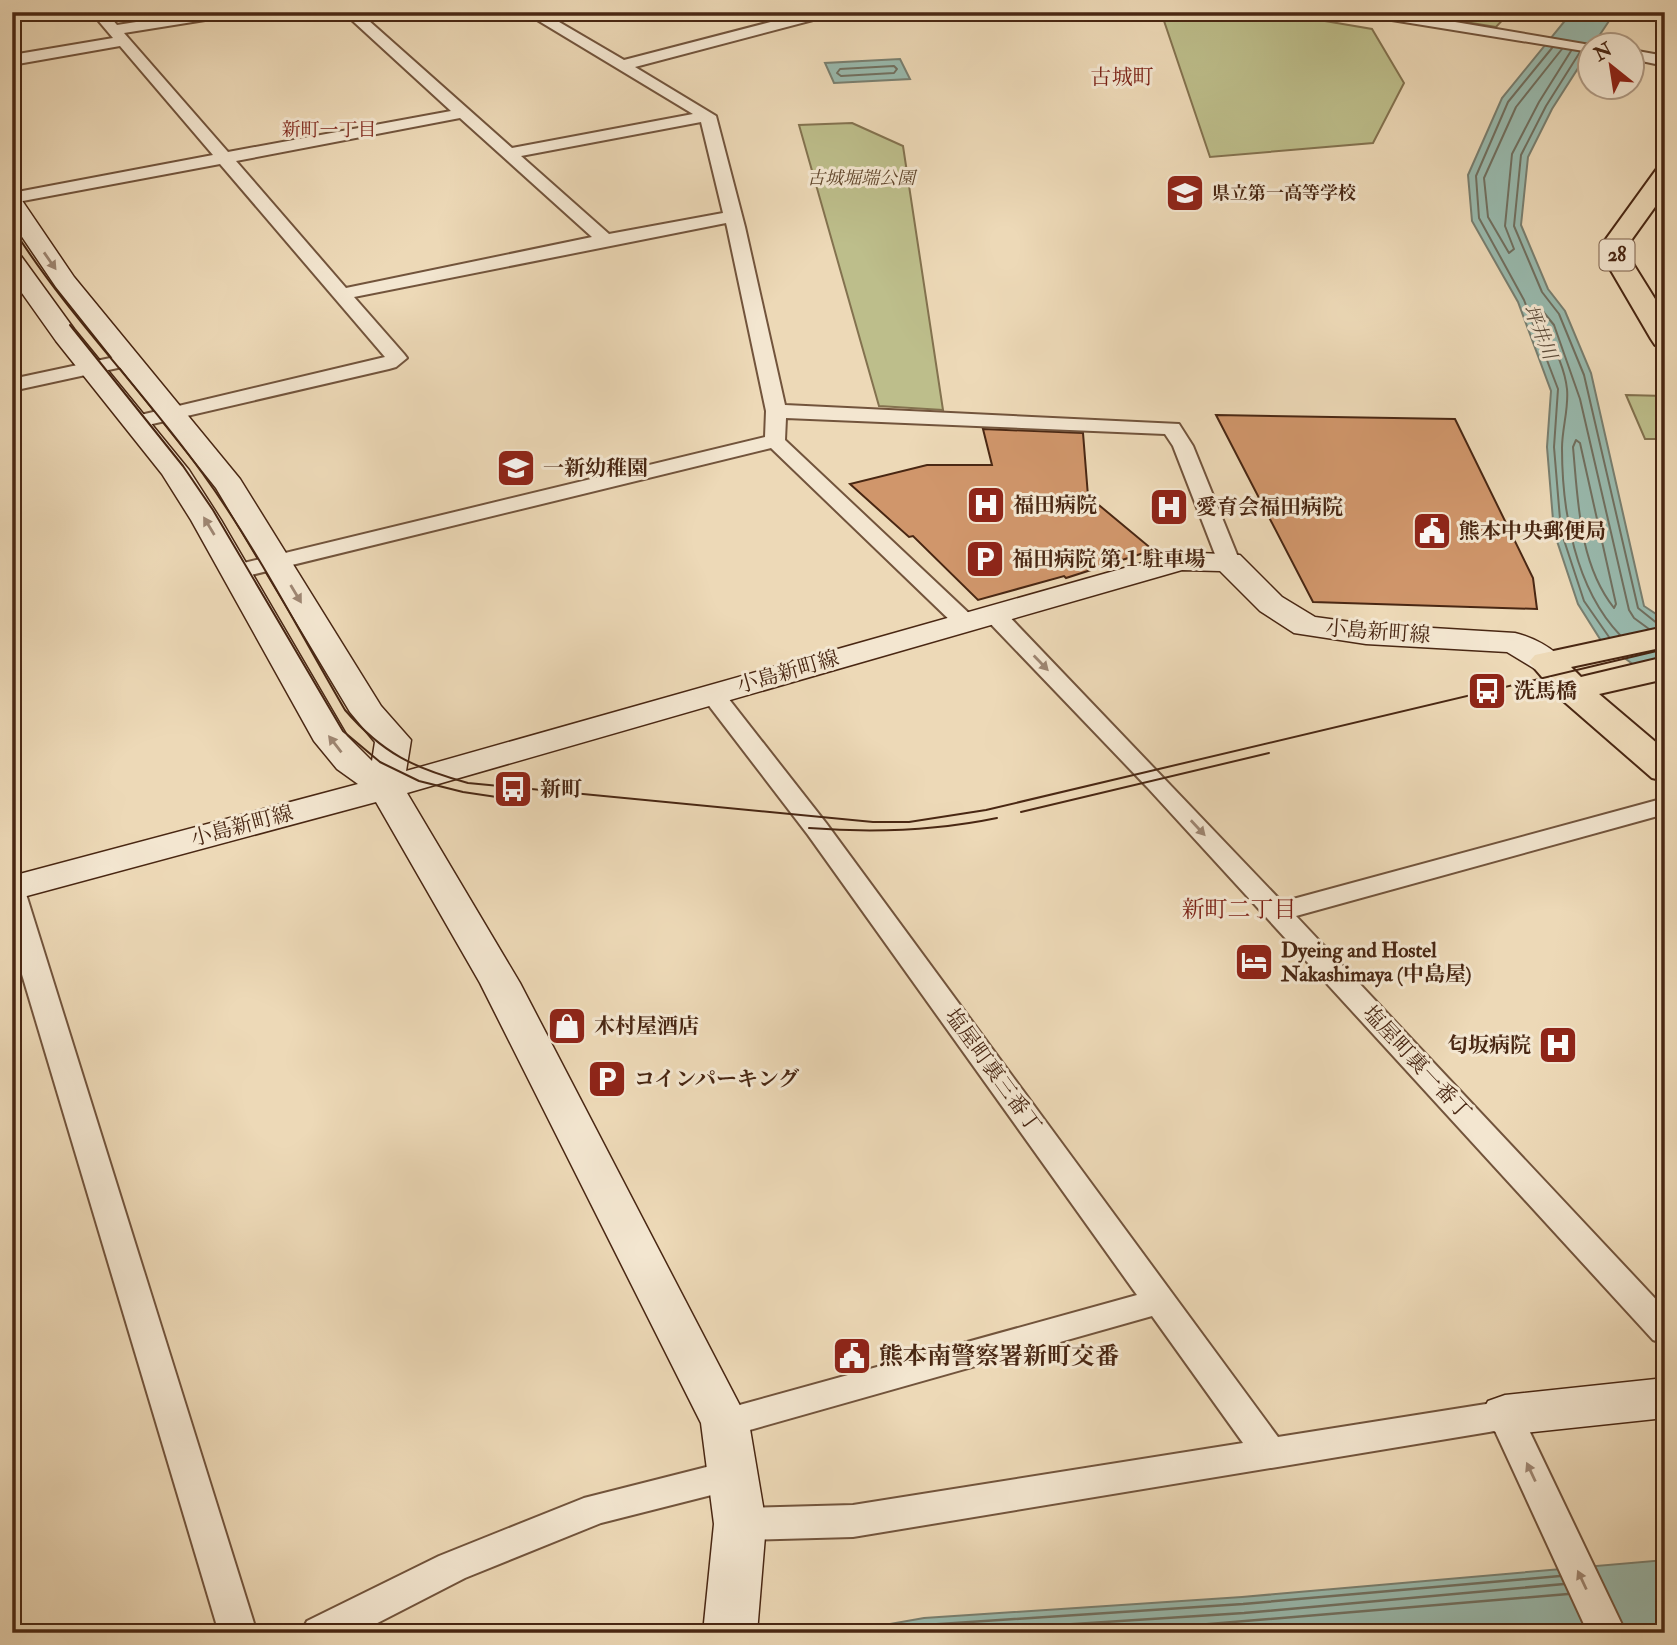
<svg xmlns="http://www.w3.org/2000/svg" width="1677" height="1645" viewBox="0 0 1677 1645" font-family="'IM FELL Double Pica','Noto Serif JP',serif">
  <style>
    .green { fill: #bdbe8b; stroke: #83724f; stroke-width: 2 }
    .water { fill: #99baae; stroke: #797f70; stroke-width: 2 }
    .lines { fill: none; stroke-linecap: round; stroke-linejoin: round }
    .shore-far1 { stroke: #717060; stroke-width: 2 }
    .shore { stroke: #717060; stroke-width: 2.5 }
    .building { fill: #d0966b; stroke: #492713; stroke-width: 2 }
    .street-casing { stroke: #72543c; stroke-width: 4 }
    .secondary-casing { stroke: #492713; stroke-width: 3 }
    .primary-casing { stroke: #492713; stroke-width: 4 }
    .street { fill: #f3e6d0; fill-rule: evenodd }
    .secondary { fill: #f3e6d0; fill-rule: evenodd }
    .primary { fill: #edd9b7; fill-rule: evenodd }
    .tram { stroke: #492713; stroke-width: 2 }
    .oneway { fill: #9e8672 }
    .labels { text-anchor: middle; dominant-baseline: central; stroke-width: 6; stroke-linejoin: round; paint-order: stroke }
    .far-park-label { font-size: 18px; font-style: italic; fill: #60452b; stroke: #f3e6d0 }
    .far-poi-label { font-size: 18px; font-weight: bold; fill: #492713; stroke: #f3e6d0; text-anchor: start }
    .far-neighbourhood-label { font-size: 19px; fill: #7a1f14; stroke: #f3e6d0 }
    .shield { fill: #f3e6d0; stroke: #7c604c; stroke-width: 2 }
    .shield-label { font-size: 19px; font-weight: bold; fill: #492713 }
    .far-water-label { font-size: 19px; font-style: italic; fill: #5d4c3a; stroke: #f3e6d0 }
    .far-quarter-label { font-size: 21px; fill: #7a1f14; stroke: #f3e6d0 }
    .poi-label { font-size: 21px; font-weight: bold; fill: #492713; stroke: #f3e6d0; text-anchor: start }
    .street-label { font-size: 21px; fill: #492713; stroke: #f3e6d0 }
    .neighbourhood-label { font-size: 23px; fill: #7a1f14; stroke: #f3e6d0 }
    .near-poi-label { font-size: 24px; font-weight: bold; fill: #492713; stroke: #f3e6d0; text-anchor: start }
  </style>
  <rect width="100%" height="100%" fill="#edd9b7"/>
  <filter id="stains"><feTurbulence type="fractalNoise" baseFrequency=".00286" numOctaves="4"/><feColorMatrix values="0 0 0 0 .2 0 0 0 0 .09 0 0 0 0 .02 0 0 0 .5 -.17"/></filter>
  <radialGradient id="worn" r=".72"><stop offset=".6" stop-color="#630" stop-opacity="0"/><stop offset="1" stop-color="#630" stop-opacity=".3"/></radialGradient>
  <g class="green">
    <polygon points="1161,12 1272,12 1372,29 1404,83 1373,143 1210,157"/>
    <polygon points="1447,12 1510,12 1496,27 1440,18"/>
    <polygon points="852,123 903,146 943,410 879,406 799,125"/>
    <polygon points="1626,395 1665,396 1665,439 1645,439"/>
  </g>
  <g class="water">
    <polygon points="1572,12 1615,12 1593,45 1590,46 1589,51 1552,109 1528,157 1521,225 1548,289 1565,311 1591,373 1644,606 1665,620 1665,689 1600,639 1578,604 1554,532 1547,447 1551,391 1518,302 1472,221 1468,175 1502,98"/>
    <polygon points="900,59 910,79 834,83 825,63"/>
    <polygon points="1665,1560 1665,1633 839,1633 924,1618 1242,1597"/>
  </g>
  <g class="lines">
    <g class="shore-far1">
      <polyline points="1552,48 1508,102 1476,176 1479,218 1524,300 1558,389 1554,447 1561,531 1584,601 1609,637"/>
      <polyline points="1562,49 1516,107 1484,178 1488,217 1509,253 1514,249 1505,226 1512,154 1539,102 1571,51"/>
      <polyline points="1580,52 1546,106 1521,155 1514,226 1542,292 1559,314 1584,375 1638,608 1658,624 1665,625"/>
      <polygon points="894,66 897,69 894,73 841,76 837,73 840,69"/>
      <path d="M 1576,440 L 1580,443 L 1616,604 L 1614,608 C 1579,564 1578,501 1573,447 Z"/>
      <path d="M 1620,635 C 1575,588 1562,511 1562,448 C 1562,428 1569,408 1567,389 C 1564,362 1548,337 1538,313 L 1541,309 L 1554,325 L 1580,399 L 1629,610 L 1634,618 L 1649,629"/>
    </g>
    <g class="shore">
      <polyline points="879,1633 925,1625 1243,1604 1560,1576"/>
      <polyline points="937,1633 1244,1613 1564,1584"/>
      <polyline points="1101,1633 1568,1594"/>
    </g>
  </g>
  <g class="building">
    <polygon points="1216,415 1455,419 1533,578 1537,609 1313,602"/>
    <polygon points="983,429 1083,433 1088,496 1153,550 1066,578 1064,576 978,600 913,536 909,537 850,484 927,465 992,465"/>
  </g>
  <g class="lines">
    <g class="street-casing">
      <g id="street">
        <path d="M 91,12 L 106,12 L 117,25 L 200,12 L 237,12 L 230,16 L 124,33 L 228,152 L 451,111 L 343,12 L 359,12 L 512,148 L 693,114 L 524,12 L 542,12 L 624,60 L 809,12 L 834,12 L 832,15 L 635,67 L 716,116 L 745,227 L 785,405 L 1179,424 L 1193,446 L 1240,562 L 1237,567 L 1221,567 L 1218,562 L 1173,446 L 1165,434 L 786,418 L 785,440 L 973,617 L 977,622 L 973,627 L 957,627 L 771,448 L 235,579 L 227,577 L 224,572 L 227,567 L 765,437 L 766,411 L 727,227 L 726,223 L 354,297 L 404,354 L 407,358 L 396,367 L 389,369 L 135,428 L 128,426 L 125,422 L 128,418 L 385,357 L 220,164 L 12,203 L 12,193 L 213,155 L 120,46 L 12,65 L 12,55 L 113,38 ZM 460,118 L 592,237 L 346,288 L 236,161 ZM 701,122 L 723,213 L 609,234 L 521,156 Z"/>
        <polygon points="1360,12 1396,12 1596,46 1590,46 1590,52 1367,16"/>
        <polygon points="1632,50 1665,56 1665,66 1632,59"/>
        <polygon points="129,354 139,360 136,364 12,391 12,379"/>
        <polygon points="994,607 1002,609 1282,902 1665,798 1665,814 1296,916 1665,1309 1665,1344 1653,1340 1147,787 986,619 982,614 986,609"/>
        <polygon points="712,687 721,689 826,823 1278,1437 1505,1401 1517,1405 1626,1633 1588,1633 1495,1431 853,1537 740,1540 727,1535 722,1524 727,1513 740,1508 853,1505 1243,1443 1152,1316 725,1437 713,1433 708,1423 713,1413 725,1409 1137,1295 808,835 700,694 703,689"/>
        <polygon points="12,885 22,888 26,894 257,1633 219,1633 12,941"/>
        <polygon points="734,1460 747,1464 752,1475 747,1486 601,1523 465,1578 358,1633 301,1633 307,1621 439,1556 584,1498"/>
      </g>
    </g>
    <g class="secondary-casing">
      <g id="secondary">
        <path d="M 12,197 L 21,199 L 74,277 L 240,479 L 381,706 L 411,740 L 406,771 L 1181,552 L 1240,555 L 1282,597 L 1315,617 L 1366,624 L 1515,633 C 1532,637 1554,648 1564,662 L 1559,669 L 1547,672 L 1535,669 L 1507,652 L 1366,644 L 1294,633 L 1260,611 L 1220,571 L 1182,570 L 407,793 L 520,983 L 749,1423 L 766,1524 L 757,1633 L 703,1633 L 714,1524 L 701,1423 L 480,983 L 376,802 L 12,900 L 12,876 L 358,784 L 337,769 L 314,741 L 191,520 L 162,474 L 56,341 L 12,279 L 12,253 L 21,256 L 74,329 L 189,470 L 221,520 L 347,736 L 372,761 L 375,742 L 350,712 L 216,488 L 56,287 L 12,222 Z"/>
        <polygon points="1665,1378 1665,1418 1505,1435 1488,1429 1481,1415 1488,1401 1505,1395"/>
      </g>
    </g>
    <g class="primary-casing">
      <g id="primary">
        <polygon points="1665,168 1665,193 1627,246 1632,262 1665,315 1665,347 1655,345 1651,339 1606,262 1601,246 1656,170"/>
        <polygon points="1665,627 1665,647 1571,667 1581,677 1665,657 1665,679 1599,694 1665,750 1665,781 1652,778 1560,698 1529,662 1535,655"/>
      </g>
    </g>
    <use href="#street" class="street"/>
    <use href="#secondary" class="secondary"/>
    <use href="#primary" class="primary"/>
    <g class="tram">
      <path d="M 12,227 C 68,316 142,389 203,474 C 257,549 299,631 345,710 C 383,754 414,768 468,783 L 873,822 L 909,822 L 986,810 L 1665,649"/>
      <polyline points="70,325 183,466 213,510 343,731 380,762 419,781 463,792 510,799"/>
      <polyline points="1021,812 1269,753"/>
      <path d="M 809,828 C 873,833 934,831 997,818"/>
    </g>
  </g>
  <defs><path id="oneway-solid" d="M-6-.8H1V-3.2L6.5 0L1 3.2V.8H-6Z" transform="scale(1.75)"/></defs>
  <g class="oneway">
    <use href="#oneway-solid" transform="translate(50 261) rotate(55)"/>
    <use href="#oneway-solid" transform="translate(209 526) rotate(-121)"/>
    <use href="#oneway-solid" transform="translate(296 594) rotate(59)"/>
    <use href="#oneway-solid" transform="translate(1041 663) rotate(46)"/>
    <use href="#oneway-solid" transform="translate(335 744) rotate(-128)"/>
    <use href="#oneway-solid" transform="translate(1198 828) rotate(47)"/>
    <use href="#oneway-solid" transform="translate(1531 1472) rotate(-115)"/>
    <use href="#oneway-solid" transform="translate(1582 1580) rotate(-115)"/>
  </g>
  <defs>
    <g id="school-square" transform="scale(2.0125)"><rect x="-9" y="-9" width="18" height="18" rx="4" fill="#8f2418" stroke="#f3e6d0"/><path d="M0-5L7-2L0 1L-7-2ZM-4 1L0 2.5L4 1V4Q0 6-4 4Z" fill="#fff"/></g>
    <g id="hospital-square" transform="scale(2.0125)"><rect x="-9" y="-9" width="18" height="18" rx="4" fill="#8f2418" stroke="#f3e6d0"/><path d="M-5-5h3v3.5h4V-5h3V5h-3V1.5h-4V5h-3Z" fill="#fff"/></g>
    <g id="civic-square" transform="scale(2.0125)"><rect x="-9" y="-9" width="18" height="18" rx="4" fill="#8f2418" stroke="#f3e6d0"/><path d="M-.6-6.5H3V-4.5H.6V-3L4-1V1h2V6H-6V1h2V-1L-.6-3ZM-1.2 2.5V6h2.4V2.5Z" fill="#fff"/></g>
    <g id="parking-square" transform="scale(2.0125)"><rect x="-9" y="-9" width="18" height="18" rx="4" fill="#8f2418" stroke="#f3e6d0"/><path d="M-3.5-5.5H1a3.5 3.5 0 0 1 0 7H-1V5.5H-3.5ZM-1-3.4V-.6H.8a1.4 1.4 0 0 0 0-2.8Z" fill="#fff"/></g>
    <g id="bus-square" transform="scale(2.0125)"><rect x="-9" y="-9" width="18" height="18" rx="4" fill="#8f2418" stroke="#f3e6d0"/><path d="M-5-6H5V4H4V6H2V4H-2V6H-4V4H-5ZM-3.5-4V0h7V-4ZM-3.5 1.2v1.5H-2V1.2ZM2 1.2v1.5H3.5V1.2Z" fill="#fff"/></g>
    <g id="hotel-square" transform="scale(2.0125)"><rect x="-9" y="-9" width="18" height="18" rx="4" fill="#8f2418" stroke="#f3e6d0"/><path d="M-6-4.5h1.5V1H6V5H4.5V3h-9V5H-6ZM-4 0a1.8 1.8 0 1 1 3.6 0ZM.5 0V-2.5h3Q6-2.5 6 0Z" fill="#fff"/></g>
    <g id="shop-square" transform="scale(2.0125)"><rect x="-9" y="-9" width="18" height="18" rx="4" fill="#8f2418" stroke="#f3e6d0"/><path d="M-5-2.5h2.3a2.7 3.5 0 0 1 5.4 0H5L5.5 6h-11ZM-1.5-2.5h3a1.5 2.3 0 0 0-3 0Z" fill="#fff"/></g>
  </defs>
  <g fill-rule="evenodd">
    <use href="#school-square" x="1185" y="193"/>
    <use href="#school-square" x="516" y="468"/>
    <use href="#hospital-square" x="986" y="505"/>
    <use href="#hospital-square" x="1169" y="507"/>
    <use href="#civic-square" x="1432" y="531"/>
    <use href="#parking-square" x="985" y="559"/>
    <use href="#bus-square" x="1487" y="691"/>
    <use href="#bus-square" x="513" y="789"/>
    <use href="#hotel-square" x="1254" y="962"/>
    <use href="#shop-square" x="567" y="1026"/>
    <use href="#hospital-square" x="1558" y="1045"/>
    <use href="#parking-square" x="607" y="1079"/>
    <use href="#civic-square" x="852" y="1356"/>
  </g>
  <g class="labels">
    <g class="far-park-label">
      <text x="861" y="178">古城堀端公園</text>
    </g>
    <g class="far-poi-label">
      <text x="1212" y="193">県立第一高等学校</text>
    </g>
    <g class="far-neighbourhood-label">
      <text x="329" y="130">新町一丁目</text>
    </g>
    <rect class="shield" x="1599.5" y="239.5" width="35" height="31" rx="5"/>
    <g class="shield-label">
      <text x="1617" y="255">28</text>
    </g>
    <g class="far-water-label">
      <text transform="translate(1540 332) rotate(68)">坪井川</text>
    </g>
    <g class="far-quarter-label">
      <text x="1122" y="77">古城町</text>
    </g>
    <g class="poi-label">
      <text x="543" y="468">一新幼稚園</text>
      <text x="1013" y="505">福田病院</text>
      <text x="1196" y="507">愛育会福田病院</text>
      <text x="1459" y="531">熊本中央郵便局</text>
      <text x="1012" y="559">福田病院 第１駐車場</text>
      <text x="1514" y="691">洗馬橋</text>
      <text x="540" y="789">新町</text>
      <text x="1281" y="950">Dyeing and Hostel<tspan x="1281" dy="24">Nakashimaya (中島屋)</tspan></text>
      <text x="594" y="1026">木村屋酒店</text>
      <text x="1531" y="1045" text-anchor="end">匂坂病院</text>
      <text x="634" y="1079">コインパーキング</text>
    </g>
    <g class="street-label">
      <text transform="translate(1378 632) rotate(4)">小島新町線</text>
      <text transform="translate(788 672) rotate(-16)">小島新町線</text>
      <text transform="translate(242 826) rotate(-15)">小島新町線</text>
      <text transform="translate(1417 1063) rotate(47)">塩屋町裏一番丁</text>
      <text transform="translate(993 1071) rotate(54)">塩屋町裏三番丁</text>
    </g>
    <g class="neighbourhood-label">
      <text x="1239" y="909">新町二丁目</text>
    </g>
    <g class="near-poi-label">
      <text x="879" y="1356">熊本南警察署新町交番</text>
    </g>
  </g>
  <rect width="1677" height="1645" fill="none" stroke="#edd9b7" stroke-width="42"/>
  <rect x="14" y="14" width="1649" height="1617" fill="none" stroke="#492713" stroke-width="3.5"/>
  <rect x="21" y="21" width="1635" height="1603" fill="none" stroke="#492713" stroke-width="2"/>
  <g transform="translate(1611 66) rotate(330)"><circle r="33" fill="#f3e6d0" stroke="#af9a84" stroke-width="2"/>
  <path d="M0-5L12 26L0 18L-12 26Z" fill="#8f2418"/>
  <text y="-10" font-size="19" font-weight="bold" text-anchor="middle" fill="#492713">N</text>
  </g>
  <rect width="100%" height="100%" filter="url(#stains)"/>
  <rect width="100%" height="100%" fill="url(#worn)"/>
</svg>
